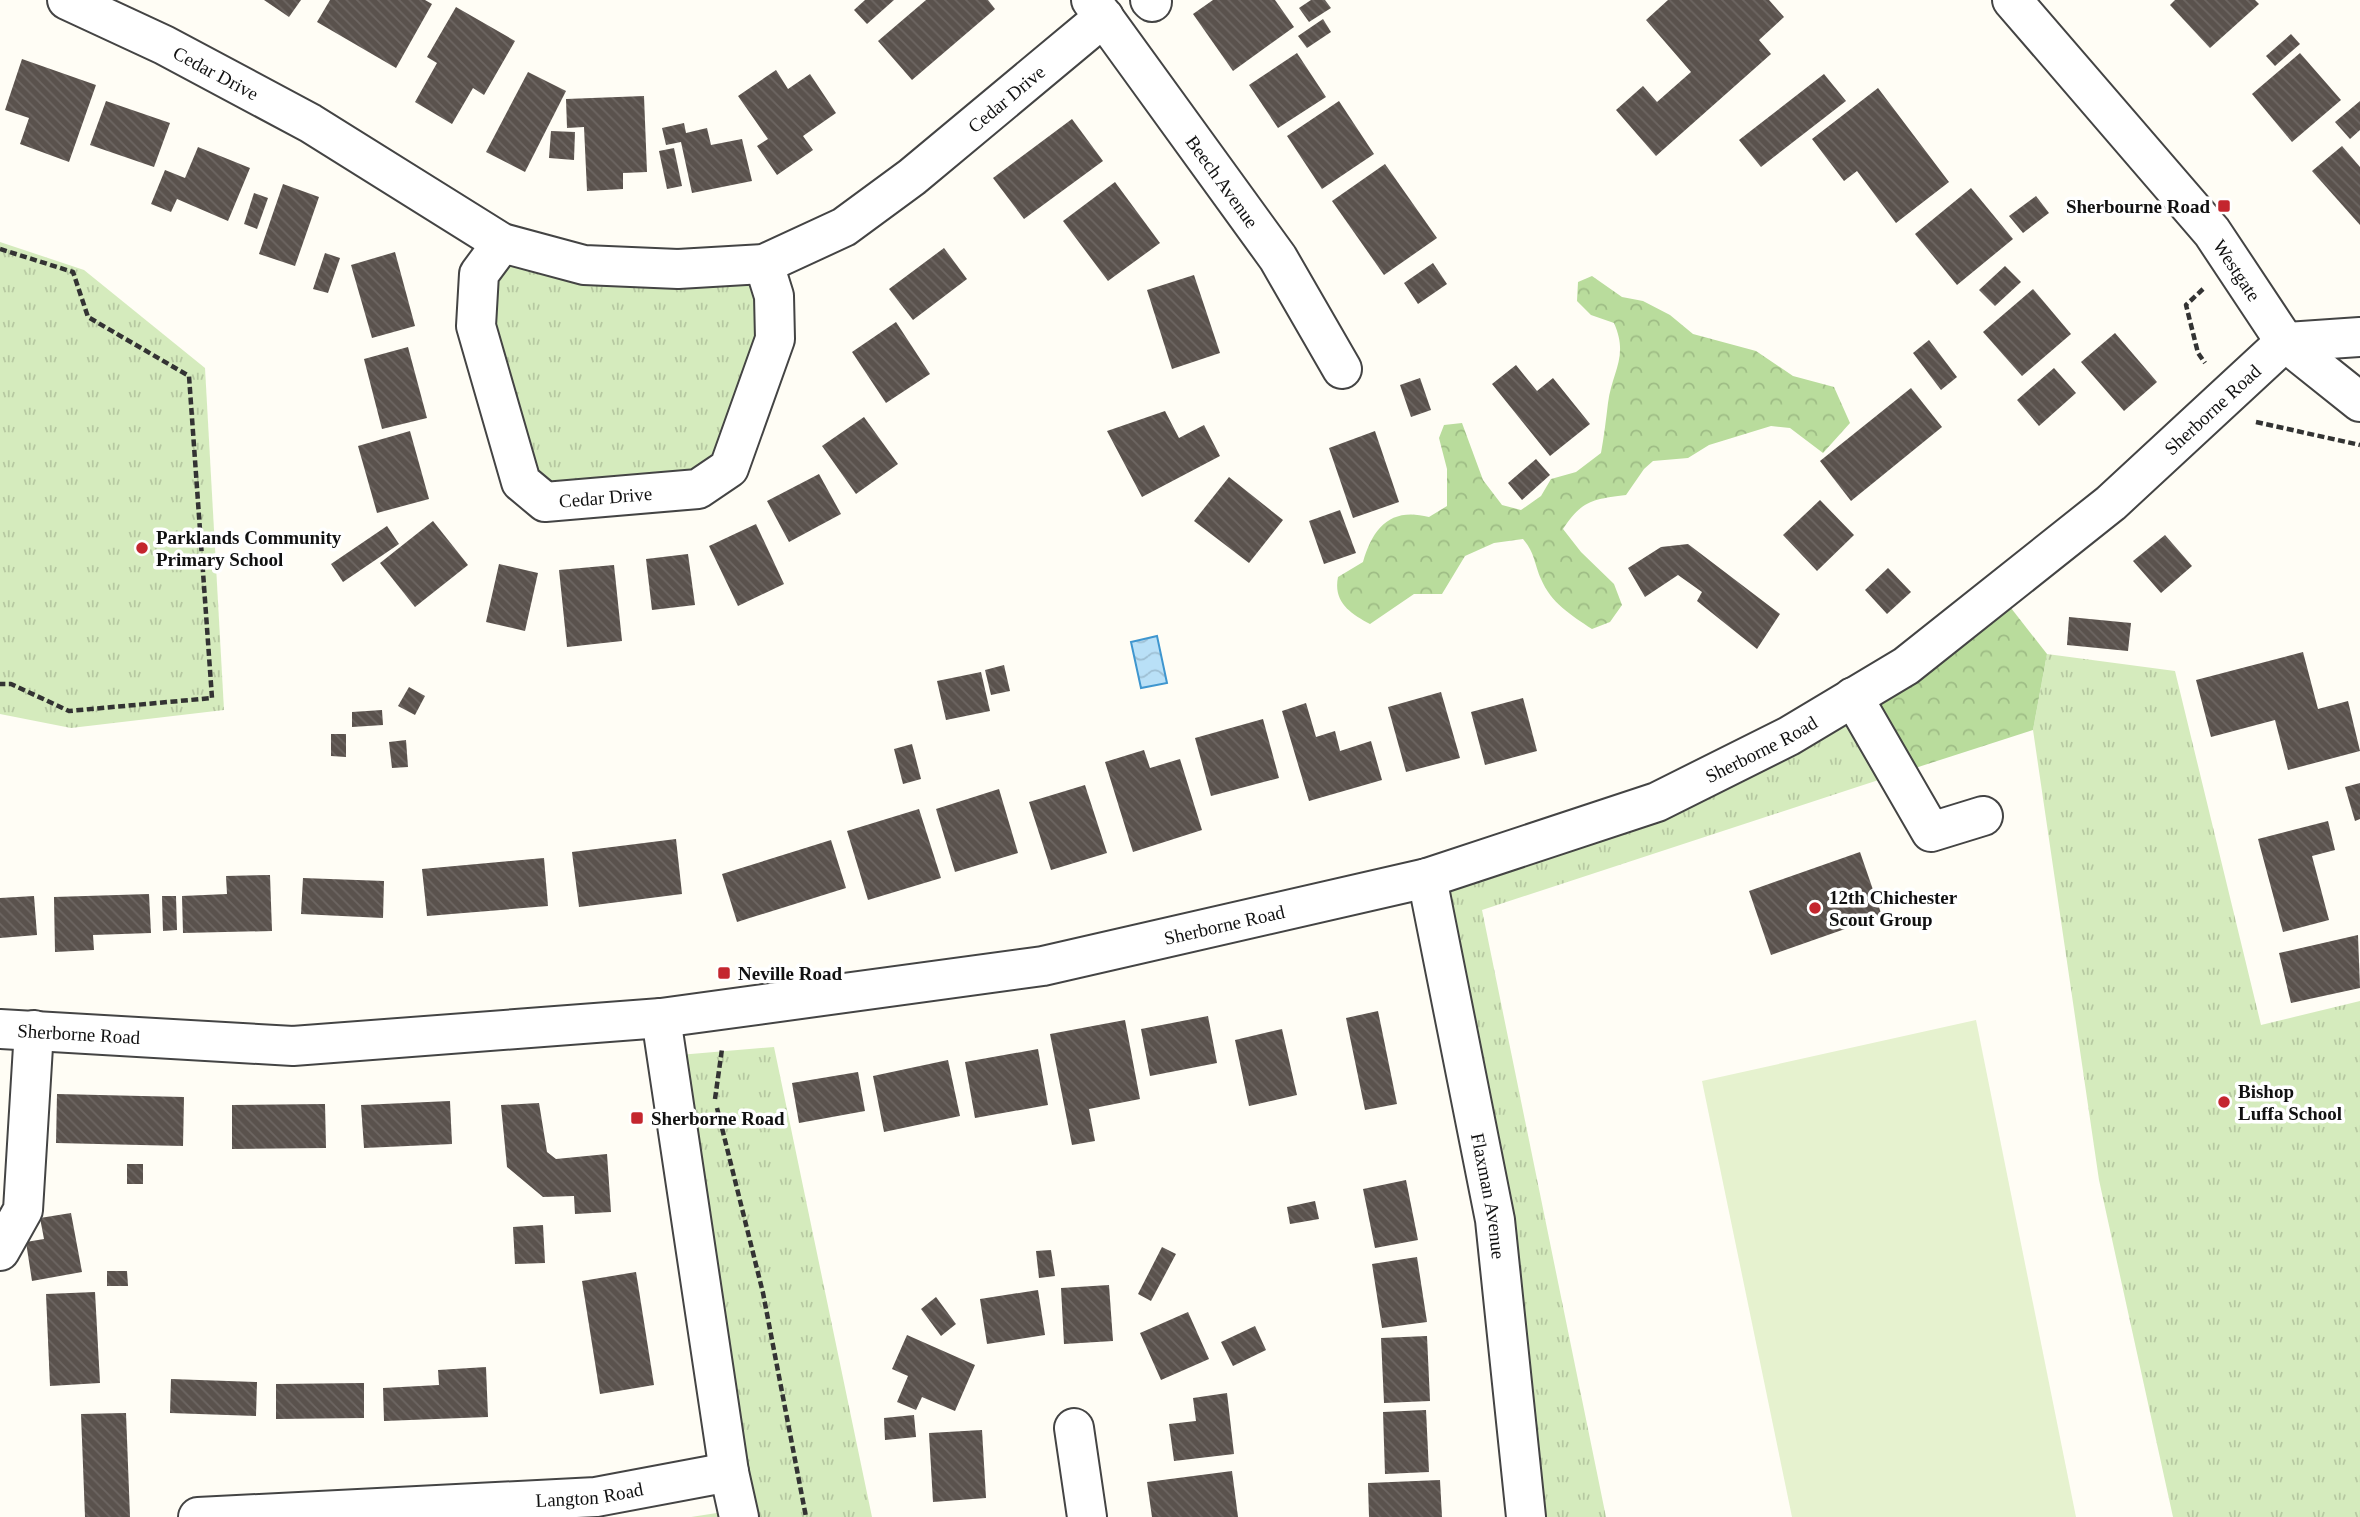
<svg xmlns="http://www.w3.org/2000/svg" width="2360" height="1517" viewBox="0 0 2360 1517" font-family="'Times New Roman',serif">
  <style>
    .grass { fill: url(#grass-tufts) }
    .forest { fill: url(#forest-crowns) }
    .pitch { fill: #e6f2cf }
    .water { fill: url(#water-waves); stroke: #3f96cf; stroke-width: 2 }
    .building { fill: url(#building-back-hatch) }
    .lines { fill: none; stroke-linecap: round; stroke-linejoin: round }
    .minor-casing { stroke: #444; stroke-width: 42 }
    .path { stroke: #333; stroke-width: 4.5; stroke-dasharray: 7 3.5; stroke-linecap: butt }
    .minor { stroke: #fff; stroke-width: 38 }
    .poi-dot { fill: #c4262e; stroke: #fff; stroke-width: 2.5 }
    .labels { text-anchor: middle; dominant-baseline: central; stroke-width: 7; stroke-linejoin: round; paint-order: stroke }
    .street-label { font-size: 19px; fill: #111; stroke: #fff }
    .poi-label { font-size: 19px; font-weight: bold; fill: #111; stroke: #fff; text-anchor: start }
  </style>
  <defs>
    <pattern id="grass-tufts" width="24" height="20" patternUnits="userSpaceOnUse" patternTransform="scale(1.75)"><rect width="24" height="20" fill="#d5ebbd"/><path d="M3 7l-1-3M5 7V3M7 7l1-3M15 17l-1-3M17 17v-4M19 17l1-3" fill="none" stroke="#b6c8a1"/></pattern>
    <pattern id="forest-crowns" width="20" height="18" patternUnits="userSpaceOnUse" patternTransform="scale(1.75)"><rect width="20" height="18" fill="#b9dc9c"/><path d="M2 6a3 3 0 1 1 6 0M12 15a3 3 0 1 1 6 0" fill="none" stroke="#9ebc85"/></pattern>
    <pattern id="water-waves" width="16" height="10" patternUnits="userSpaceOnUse" patternTransform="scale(1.75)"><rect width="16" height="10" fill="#b9e0f7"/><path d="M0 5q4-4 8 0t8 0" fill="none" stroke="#9ebfd3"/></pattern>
    <pattern id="building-back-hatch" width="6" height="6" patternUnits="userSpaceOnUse" patternTransform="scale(1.75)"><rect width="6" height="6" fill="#5a524d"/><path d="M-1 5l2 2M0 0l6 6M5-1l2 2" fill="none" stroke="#6d6662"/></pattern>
  </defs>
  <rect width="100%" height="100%" fill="#fffdf5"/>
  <g class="grass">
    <polygon points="0,242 84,270 205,368 224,710 71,728 0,714"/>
    <polygon points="510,257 756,277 768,339 723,463 694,481 548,495 527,477 485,325 489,280"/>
    <polygon points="2047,654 2175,671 2261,1025 2360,1001 2360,1517 2173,1517 2099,1180 2033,730"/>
    <polygon points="1873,706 1909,770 1482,910 1606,1517 1536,1517 1438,887"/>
    <polygon points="774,1047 872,1517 691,1517 749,1508 679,1055"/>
  </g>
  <g class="forest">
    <path d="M 1592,276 L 1622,297 L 1643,301 L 1670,315 L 1693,334 L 1756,351 L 1793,376 L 1834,387 L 1850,423 L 1823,453 L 1790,428 L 1771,426 L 1709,445 L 1688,458 L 1653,461 L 1644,469 L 1626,495 C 1594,499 1582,500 1563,529 L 1581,552 L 1614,584 L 1622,605 L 1610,622 L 1592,629 C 1571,615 1551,603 1541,579 C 1534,563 1535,553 1523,539 L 1494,543 L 1465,556 L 1442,594 L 1414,594 L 1370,624 C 1350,613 1333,602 1338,577 L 1363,562 C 1373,527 1391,507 1429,517 L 1447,506 L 1447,469 L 1439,438 L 1444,425 L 1462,423 L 1483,480 L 1502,505 L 1521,510 L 1541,496 L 1551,479 L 1576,472 L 1601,453 C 1604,436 1606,420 1608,403 C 1612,371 1629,357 1614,323 L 1591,315 L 1577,301 L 1578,282 Z"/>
    <polygon points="2011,608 2047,654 2033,730 1909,770 1873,706"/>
  </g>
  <polygon class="pitch" points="1976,1020 2076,1517 1792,1517 1702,1081"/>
  <polygon class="water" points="1157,636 1167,683 1141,688 1131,642"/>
  <g class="building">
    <polygon points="264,0 301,0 289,17"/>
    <polygon points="330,0 425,0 432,4 396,68 317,22"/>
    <polygon points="865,0 894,0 867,24 854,10"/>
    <polygon points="926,0 988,0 995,9 912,80 878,41"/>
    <polygon points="1213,0 1275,0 1294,27 1233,71 1193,14"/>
    <polygon points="1311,0 1325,0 1331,8 1309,22 1299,8"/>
    <polygon points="1668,0 1769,0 1784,17 1759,40 1771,54 1656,156 1616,110 1643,86 1657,102 1691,72 1646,20"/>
    <polygon points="2175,0 2255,0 2259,4 2210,48 2170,5"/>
    <polygon points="456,7 515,41 484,95 473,88 452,124 415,102 437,63 427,57"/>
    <polygon points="1323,19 1331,32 1307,48 1298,36"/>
    <polygon points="2291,34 2300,44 2275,66 2266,56"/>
    <polygon points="1297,53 1326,97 1278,128 1249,85"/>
    <polygon points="2300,53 2341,100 2292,142 2252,94"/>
    <polygon points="22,59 96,85 69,162 20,144 29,118 5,110"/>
    <polygon points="776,70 788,89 810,74 836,113 803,136 813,150 777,175 757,146 768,139 738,96"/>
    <polygon points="528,72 566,91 525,172 486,152"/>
    <polygon points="1824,74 1846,101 1761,167 1739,140"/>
    <polygon points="1878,88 1949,182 1896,223 1857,171 1844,181 1812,139"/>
    <polygon points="644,96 647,172 623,173 623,189 587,191 584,127 567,128 566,99"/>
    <polygon points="106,101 170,123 154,167 90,145"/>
    <polygon points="1339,101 1374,154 1322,189 1287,136"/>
    <polygon points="2360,101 2360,130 2350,139 2335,122"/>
    <polygon points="1072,119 1103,161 1024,219 993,178"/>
    <polygon points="684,123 686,133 707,128 711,145 742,139 752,181 692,193 681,142 666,145 662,128"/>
    <polygon points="551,131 575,132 574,160 549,158"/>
    <polygon points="2342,146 2360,167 2360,225 2312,171"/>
    <polygon points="198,147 250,168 228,221 177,199 171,212 151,204 165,170 185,178"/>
    <polygon points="674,148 682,186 667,189 659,151"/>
    <polygon points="1385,164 1437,238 1384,275 1332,201"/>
    <polygon points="1115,182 1160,243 1108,281 1063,221"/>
    <polygon points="283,184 319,197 295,266 259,254"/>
    <polygon points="1971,188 2013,239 1957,285 1915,234"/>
    <polygon points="254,193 268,198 257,229 244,224"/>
    <polygon points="2036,196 2049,213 2023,233 2009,216"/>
    <polygon points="944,248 967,279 913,320 889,289"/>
    <polygon points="395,252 415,326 372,338 351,265"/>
    <polygon points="325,253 340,258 328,293 313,289"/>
    <polygon points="1433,263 1447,284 1418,304 1404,283"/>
    <polygon points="2005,266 2021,282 1995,306 1979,290"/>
    <polygon points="1194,275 1220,353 1172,369 1147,290"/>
    <polygon points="2033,289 2071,334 2022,376 1983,332"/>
    <polygon points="896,322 930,374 886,403 852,352"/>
    <polygon points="2115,333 2157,382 2124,411 2081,362"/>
    <polygon points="1929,340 1957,377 1941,390 1913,353"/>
    <polygon points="408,347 427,418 382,429 364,359"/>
    <polygon points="1516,365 1537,391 1553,378 1590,424 1550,456 1492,384"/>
    <polygon points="2054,368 2076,393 2039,426 2017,400"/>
    <polygon points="1420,378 1431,410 1411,417 1400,385"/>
    <polygon points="1911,388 1942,427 1851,501 1820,461"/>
    <polygon points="1165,411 1179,438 1204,425 1220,456 1142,497 1107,431"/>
    <polygon points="864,417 898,464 856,494 822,446"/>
    <polygon points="410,431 429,499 377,513 358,446"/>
    <polygon points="1375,431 1399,502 1353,518 1329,448"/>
    <polygon points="1536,459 1550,475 1522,500 1508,483"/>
    <polygon points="819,474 841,514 789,542 767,501"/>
    <polygon points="1229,477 1283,520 1249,563 1194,521"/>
    <polygon points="1820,500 1854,535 1817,571 1783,535"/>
    <polygon points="1340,510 1356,553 1324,564 1309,521"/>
    <polygon points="433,521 468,565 415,607 380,563"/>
    <polygon points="756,524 784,584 738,606 709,546"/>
    <polygon points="387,526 399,544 343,582 331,564"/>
    <polygon points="2165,535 2192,566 2161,593 2133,561"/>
    <polygon points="1688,544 1780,614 1757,649 1697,601 1702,592 1678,575 1645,597 1628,568 1661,547"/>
    <polygon points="688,554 695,605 652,610 646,559"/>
    <polygon points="499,564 538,573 525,631 486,622"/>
    <polygon points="614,565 622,641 567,647 559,570"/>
    <polygon points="1888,568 1911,592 1887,614 1865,590"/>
    <polygon points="2069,617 2131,623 2128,651 2067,645"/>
    <polygon points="2303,652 2318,709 2348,701 2360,751 2288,770 2275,720 2211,737 2196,680"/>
    <polygon points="1004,665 1010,691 991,695 985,670"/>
    <polygon points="981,672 990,711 946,720 937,681"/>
    <polygon points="409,687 425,696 415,715 398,706"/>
    <polygon points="1441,692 1460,758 1406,772 1388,707"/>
    <polygon points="1523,698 1537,751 1485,765 1471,712"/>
    <polygon points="1306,703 1316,737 1335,731 1340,751 1371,741 1382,780 1309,801 1282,711"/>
    <polygon points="382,710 383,725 352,727 352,712"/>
    <polygon points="1263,719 1279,778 1211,796 1195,738"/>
    <polygon points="331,734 346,734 346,757 331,756"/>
    <polygon points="406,740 408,767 392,768 389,742"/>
    <polygon points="912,744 921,779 903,784 894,749"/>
    <polygon points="1144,750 1150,768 1180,759 1202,830 1133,852 1105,762"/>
    <polygon points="2360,783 2360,819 2355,821 2345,787"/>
    <polygon points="1085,785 1107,853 1051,870 1029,802"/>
    <polygon points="999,789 1018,853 955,872 936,809"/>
    <polygon points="919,809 941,878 868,900 847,831"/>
    <polygon points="2328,821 2335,850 2312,856 2329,920 2283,932 2258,839"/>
    <polygon points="676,839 682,894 579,907 572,852"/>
    <polygon points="831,840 846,888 737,922 722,874"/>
    <polygon points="1860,852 1882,916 1771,955 1749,891"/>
    <polygon points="544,858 548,906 427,916 422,869"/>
    <polygon points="270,875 272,931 183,933 182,896 227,894 226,876"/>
    <polygon points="303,878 384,881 383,918 301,914"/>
    <polygon points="149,894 151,933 93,935 94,950 55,952 54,897"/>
    <polygon points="34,896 37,935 0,938 0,898"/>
    <polygon points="162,896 176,896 177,930 163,931"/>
    <polygon points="2358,935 2360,988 2291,1003 2279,953"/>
    <polygon points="1378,1011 1397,1104 1365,1110 1346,1018"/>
    <polygon points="1208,1016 1217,1063 1150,1076 1141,1029"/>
    <polygon points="1125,1020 1140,1099 1089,1109 1095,1141 1072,1145 1050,1034"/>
    <polygon points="1282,1029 1297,1095 1249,1106 1235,1040"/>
    <polygon points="1038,1049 1048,1105 975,1118 965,1062"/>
    <polygon points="948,1060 960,1116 884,1132 873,1076"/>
    <polygon points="858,1072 865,1111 799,1123 792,1083"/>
    <polygon points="57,1094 184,1097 183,1146 56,1143"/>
    <polygon points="450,1101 452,1144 364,1148 361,1105"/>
    <polygon points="539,1103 547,1152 556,1159 607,1154 611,1212 575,1214 574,1196 543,1197 507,1167 501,1105"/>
    <polygon points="325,1104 326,1148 232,1149 232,1105"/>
    <rect x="127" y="1164" width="16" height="20"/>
    <polygon points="1406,1180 1418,1240 1375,1248 1363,1189"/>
    <polygon points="1315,1201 1319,1219 1290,1224 1287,1207"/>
    <polygon points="71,1213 82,1272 32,1281 26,1242 44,1239 40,1218"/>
    <polygon points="543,1225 545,1263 515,1264 513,1227"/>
    <polygon points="1162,1247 1176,1254 1151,1301 1138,1294"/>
    <polygon points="1051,1250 1055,1276 1039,1278 1036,1251"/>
    <polygon points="1417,1257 1427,1322 1382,1328 1372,1264"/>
    <polygon points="107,1271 127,1271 128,1286 107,1286"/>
    <polygon points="636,1272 654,1385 600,1394 582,1281"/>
    <polygon points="1109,1285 1113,1341 1064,1344 1061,1288"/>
    <polygon points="1038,1290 1045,1335 987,1344 980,1299"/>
    <polygon points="95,1292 100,1383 50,1386 46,1294"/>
    <polygon points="936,1297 956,1324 941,1336 921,1309"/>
    <polygon points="1188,1312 1209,1359 1161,1380 1140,1333"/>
    <polygon points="1255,1326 1266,1350 1233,1366 1221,1342"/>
    <polygon points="907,1335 975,1365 955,1411 922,1397 916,1410 897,1402 908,1376 892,1369"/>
    <polygon points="1427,1336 1430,1401 1384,1403 1381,1338"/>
    <polygon points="486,1367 488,1417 384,1421 383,1388 439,1385 438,1370"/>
    <polygon points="171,1379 257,1382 256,1416 170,1413"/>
    <polygon points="364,1383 364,1418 276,1419 276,1384"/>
    <polygon points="1227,1393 1234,1454 1174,1461 1169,1424 1196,1421 1193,1398"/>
    <polygon points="1426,1410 1429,1472 1385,1474 1383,1412"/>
    <polygon points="126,1413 130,1517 85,1517 81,1414"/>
    <polygon points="914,1415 916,1437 885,1440 884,1418"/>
    <polygon points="982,1430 986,1498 933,1502 929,1433"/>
    <polygon points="1232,1471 1238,1517 1152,1517 1147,1482"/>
    <polygon points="1440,1480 1442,1517 1369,1517 1368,1483"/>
  </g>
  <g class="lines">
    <g class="minor-casing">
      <g id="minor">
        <path id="s1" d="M 67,0 L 164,45 L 310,123 L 502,243 L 584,265 L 678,269 L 764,264 L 844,227 L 912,177 L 1104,17"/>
        <path id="s2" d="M 1091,0 L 1278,258 L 1342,369"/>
        <polyline points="1150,0 1152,2"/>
        <path id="s3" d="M 2012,0 L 2212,232 L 2285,342 L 2360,402"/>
        <path id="s4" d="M 502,243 L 479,274 L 476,326 L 521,482 L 545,502 L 698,489 L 729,468 L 775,339 L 774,296 L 764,264"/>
        <polyline points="2285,342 2360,337"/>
        <polyline points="1853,697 1931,832 1983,816"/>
        <path id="s5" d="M 1427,878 L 1495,1220 L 1526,1517"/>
        <polyline points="661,1018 729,1472 739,1517"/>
        <path id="s6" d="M 0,1029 L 293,1046 L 661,1018 L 1043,966 L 1427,878 L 1657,802 L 1789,736 L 1906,666 L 2111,503 L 2285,342"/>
        <polyline points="0,1251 23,1210 34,1030"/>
        <polyline points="1074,1428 1087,1517"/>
        <path id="s7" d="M 198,1517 L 596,1497 L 729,1472"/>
      </g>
    </g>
    <g class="path">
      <polyline points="0,249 73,272 88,317 189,376 212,698 69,711 11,684 0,684"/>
      <polyline points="2203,289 2186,305 2198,353 2205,363"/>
      <polyline points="2256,422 2360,445"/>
      <polyline points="715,1099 722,1049"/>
      <polyline points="717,1108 763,1293 806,1517"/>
    </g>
    <use href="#minor" class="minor"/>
  </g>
  <g class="poi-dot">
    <rect x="2217" y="199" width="14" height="14" rx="3.5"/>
    <circle cx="142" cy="548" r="7"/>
    <circle cx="1815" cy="908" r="7"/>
    <rect x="717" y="966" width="14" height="14" rx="3.5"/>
    <circle cx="2224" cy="1102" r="7"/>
    <rect x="630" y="1111" width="14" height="14" rx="3.5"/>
  </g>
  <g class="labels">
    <g class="street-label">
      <text stroke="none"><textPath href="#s1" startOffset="166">Cedar Drive</textPath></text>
      <text stroke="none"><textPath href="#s1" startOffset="1059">Cedar Drive</textPath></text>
      <text stroke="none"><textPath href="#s2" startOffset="224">Beech Avenue</textPath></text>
      <text stroke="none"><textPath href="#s3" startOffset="352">Westgate</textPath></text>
      <text stroke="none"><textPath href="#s6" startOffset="2368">Sherborne Road</textPath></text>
      <text stroke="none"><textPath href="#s4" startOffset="345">Cedar Drive</textPath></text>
      <text stroke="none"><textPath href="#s6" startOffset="1801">Sherborne Road</textPath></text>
      <text stroke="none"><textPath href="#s6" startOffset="1234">Sherborne Road</textPath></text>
      <text stroke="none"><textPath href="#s6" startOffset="79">Sherborne Road</textPath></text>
      <text stroke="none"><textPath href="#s5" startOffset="324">Flaxman Avenue</textPath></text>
      <text stroke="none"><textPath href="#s7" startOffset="392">Langton Road</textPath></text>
    </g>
    <g class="poi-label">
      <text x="2210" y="206" text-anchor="end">Sherbourne Road</text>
      <text x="156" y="537">Parklands Community<tspan x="156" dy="22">Primary School</tspan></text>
      <text x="1829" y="897">12th Chichester<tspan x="1829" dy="22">Scout Group</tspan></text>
      <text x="738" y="973">Neville Road</text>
      <text x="2238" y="1091">Bishop<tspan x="2238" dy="22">Luffa School</tspan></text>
      <text x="651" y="1118">Sherborne Road</text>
    </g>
  </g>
</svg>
